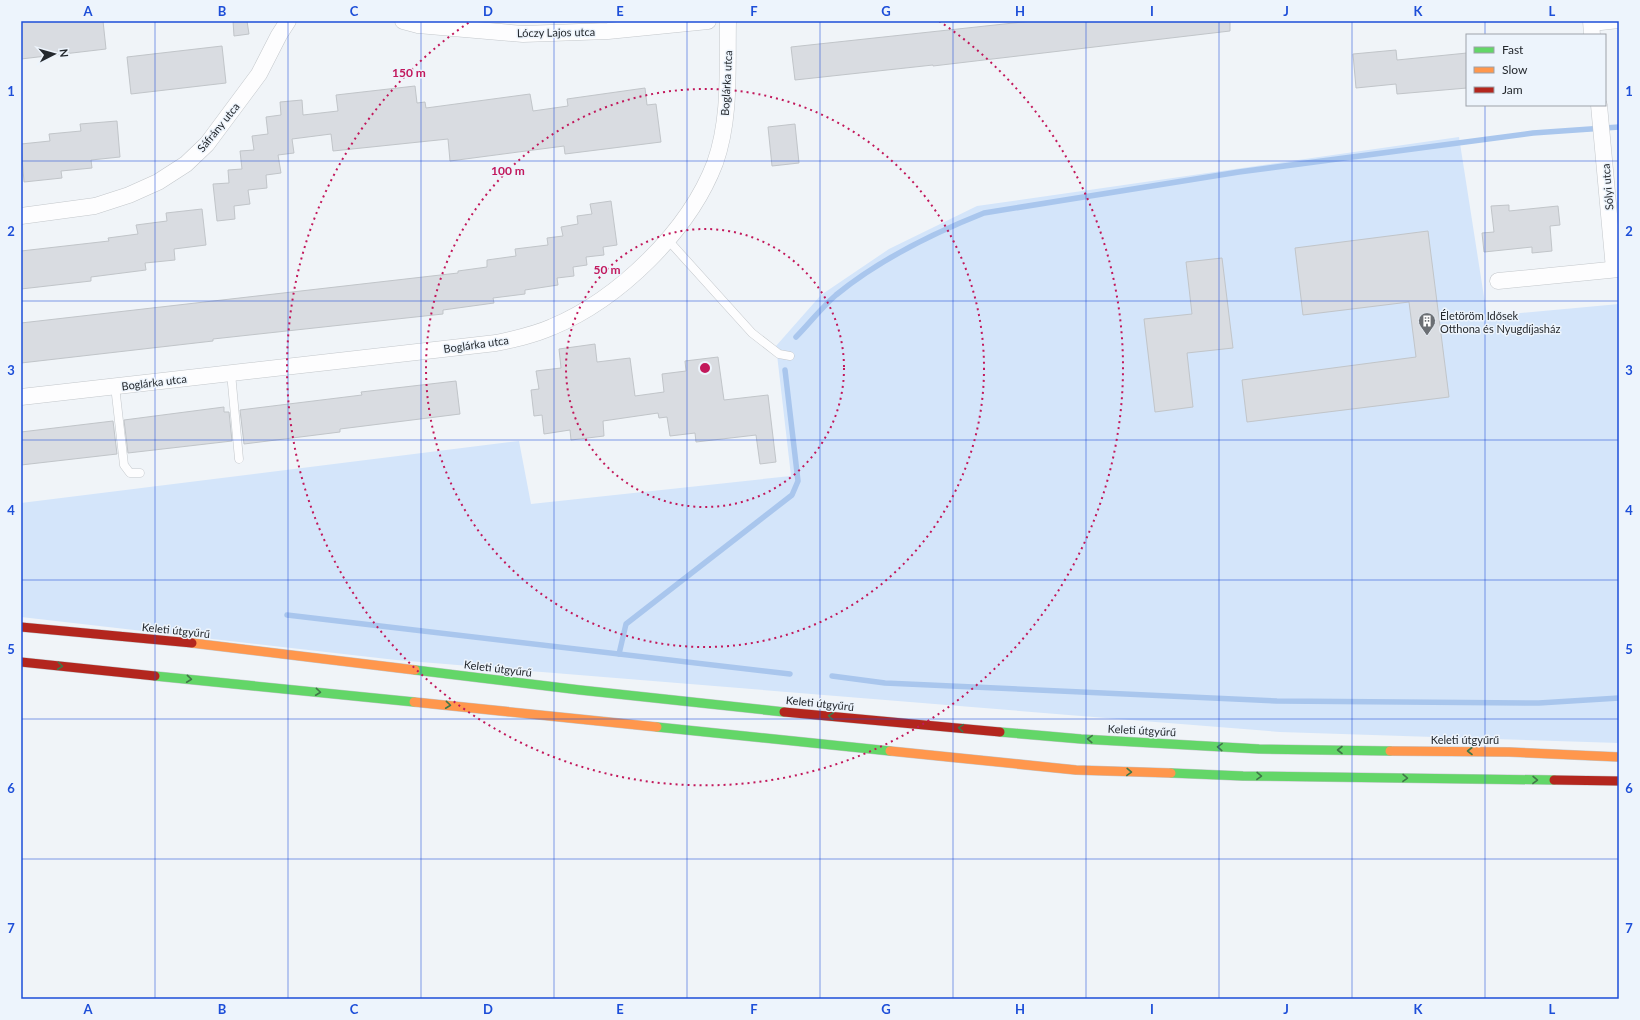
<svg xmlns="http://www.w3.org/2000/svg" width="1640" height="1020" viewBox="0 0 1640 1020" font-family="Lato,sans-serif">
  <style>
    .green { fill: #d4e5fa }
    .lines { fill: none; stroke-linecap: round; stroke-linejoin: round }
    .stream { stroke: #a9c6ed; stroke-width: 5.5 }
    .building { fill: #d9dce1; stroke: #c1c5c9 }
    .lane-casing { stroke: #c3c7cb; stroke-width: 9 }
    .street-casing { stroke: #c3c7cb; stroke-width: 17 }
    .fast-casing { stroke: #c3c7cb; stroke-width: 10 }
    .slow-casing { stroke: #c3c7cb; stroke-width: 10 }
    .jam-casing { stroke: #c3c7cb; stroke-width: 10 }
    .lane { stroke: #fdfdfe; stroke-width: 8 }
    .street { stroke: #fdfdfe; stroke-width: 16 }
    .fast { stroke: #63d668; stroke-width: 9 }
    .slow { stroke: #ff974d; stroke-width: 9 }
    .jam { stroke: #b3261e; stroke-width: 9 }
    .oneway { stroke: #407648 }
    .grid { fill: none; stroke: #1d4ed8; stroke-width: 1; stroke-opacity: 0.55 }
    .ring { fill: none; stroke: #c2185b; stroke-width: 2; stroke-dasharray: 2 4 }
    .labels { text-anchor: middle; dominant-baseline: central; stroke-width: 3; stroke-linejoin: round; paint-order: stroke }
    .street-label { font-size: 11px; fill: #24282d; stroke: #edf4fc }
    .poi-label { font-size: 11px; fill: #24282d; stroke: #edf4fc; text-anchor: start }
    .centre { fill: #c2185b; stroke: #edf4fc; stroke-width: 2 }
    .ring-label { font-size: 12px; text-anchor: middle; font-weight: bold; fill: #c2185b; stroke: #edf4fc; stroke-width: 3; stroke-linejoin: round; paint-order: stroke }
    .neatline { fill: none; stroke: #1d4ed8; stroke-width: 1.5 }
    .grid-label { font-size: 13px; text-anchor: middle; font-weight: bold; fill: #1d4ed8 }
  </style>
  <rect width="100%" height="100%" fill="#f0f4f8"/>
  <polygon class="green" points="1459,137 1487,316 1619,304 1619,743 1280,732 1143,721 396,660 21,617 21,503 519,441 531,504 791,476 776,346 821,295 889,249 977,206"/>
  <g class="lines">
    <g class="stream">
      <path d="M 796,337 C 809,324 821,308 836,295 C 880,259 931,234 984,213 L 1239,172 L 1533,133 L 1619,127"/>
      <polyline points="287,615 790,674"/>
      <polyline points="619,654 626,624 792,495 798,481 785,370"/>
      <polyline points="832,676 885,683 1277,701 1539,703 1619,698"/>
    </g>
  </g>
  <g class="building">
    <polygon points="21,21 103,21 106,49 21,59"/>
    <polygon points="233,21 247,21 249,34 234,36"/>
    <polygon points="1032,21 1230,21 1230,31 933,66 933,65 795,80 791,47"/>
    <polygon points="222,46 226,83 131,94 127,57"/>
    <polygon points="1396,50 1397,60 1467,53 1467,88 1397,94 1396,84 1356,88 1353,54"/>
    <polygon points="415,86 417,103 425,102 426,108 530,94 533,111 568,106 567,99 645,88 647,105 656,104 661,142 565,154 564,146 450,161 448,139 333,151 331,134 292,139 294,153 278,155 281,173 266,175 267,188 248,190 250,204 234,206 235,219 217,221 213,184 229,183 228,170 242,169 240,151 254,150 252,136 268,134 266,117 281,115 280,102 302,100 303,115 338,111 336,95"/>
    <polygon points="117,121 120,157 91,160 92,168 61,171 62,178 24,182 21,144 50,141 49,134 81,131 80,124"/>
    <polygon points="795,124 799,163 772,166 768,127"/>
    <polygon points="611,201 617,245 603,247 604,255 586,257 587,265 573,267 574,276 557,278 558,285 525,290 525,294 493,298 494,303 443,310 443,314 213,339 213,341 21,363 21,323 458,273 458,271 487,267 487,260 516,256 515,249 548,245 547,238 563,236 561,227 578,224 577,216 592,214 590,204"/>
    <polygon points="1509,205 1509,211 1558,206 1560,225 1550,226 1552,251 1532,253 1532,247 1484,252 1482,233 1494,232 1491,206"/>
    <polygon points="202,209 206,245 174,249 175,260 145,263 146,270 91,277 91,281 21,289 21,251 109,241 108,238 138,234 136,225 167,221 166,213"/>
    <polygon points="1428,231 1449,397 1247,422 1242,380 1416,357 1409,302 1303,315 1295,248"/>
    <polygon points="1222,258 1233,348 1187,353 1193,407 1155,412 1144,319 1192,314 1186,262"/>
    <polygon points="595,344 597,362 630,358 635,396 664,392 662,374 686,371 685,361 718,357 724,400 768,395 776,462 760,464 756,435 696,442 695,433 670,436 667,417 659,418 658,413 603,421 604,436 571,440 570,430 544,434 542,415 534,416 531,390 539,389 536,371 561,368 559,349"/>
    <polygon points="456,381 460,414 340,429 340,432 244,444 240,410 362,395 361,392"/>
    <polygon points="224,407 224,412 229,412 232,441 128,453 124,420"/>
    <polygon points="113,421 117,454 21,465 21,432"/>
  </g>
  <g class="lines">
    <g class="lane-casing">
      <g id="lane">
        <polyline points="1592,27 1619,24"/>
        <polyline points="668,240 752,333 779,354 790,356"/>
        <polyline points="231,373 239,459"/>
        <polyline points="115,386 124,465 130,473 140,473"/>
      </g>
    </g>
    <g class="street-casing">
      <g id="street">
        <polyline points="403,21 418,25 523,34 608,31 708,21"/>
        <polyline points="1591,21 1592,35"/>
        <polyline points="1599,105 1614,269"/>
        <polyline points="21,216 95,206 129,195 158,182 186,164 207,144 259,74 279,35 288,21"/>
        <polyline points="1498,281 1619,269"/>
        <path d="M 21,397 L 496,343 C 515,339 534,335 552,327 C 619,299 689,231 715,163 C 731,118 727,68 728,21"/>
      </g>
    </g>
    <g class="fast-casing">
      <g id="fast">
        <polyline points="415,670 580,690 784,712"/>
        <polyline points="155,676 414,702"/>
        <polyline points="657,727 890,751"/>
        <polyline points="1000,732 1081,739 1259,749 1390,751"/>
        <polyline points="1171,773 1243,776 1554,780"/>
      </g>
    </g>
    <g class="slow-casing">
      <g id="slow">
        <polyline points="192,643 415,670"/>
        <polyline points="414,702 657,727"/>
        <polyline points="890,751 1076,770 1171,773"/>
        <polyline points="1390,751 1509,752 1619,757"/>
      </g>
    </g>
    <g class="jam-casing">
      <g id="jam">
        <polyline points="21,627 192,643"/>
        <polyline points="21,662 155,676"/>
        <polyline points="784,712 1000,732"/>
        <polyline points="1554,780 1619,781"/>
      </g>
    </g>
    <use href="#lane" class="lane"/>
    <use href="#street" class="street"/>
    <use href="#fast" class="fast"/>
    <use href="#slow" class="slow"/>
    <use href="#jam" class="jam"/>
  </g>
  <defs><path id="oneway-chevron" d="M-2-3.5L2.5 0L-2 3.5" fill="none" stroke-width="1.6" stroke-linecap="round" stroke-linejoin="round"/></defs>
  <g class="oneway">
    <use href="#oneway-chevron" transform="translate(60 666) rotate(6)"/>
    <use href="#oneway-chevron" transform="translate(189 679) rotate(6)"/>
    <use href="#oneway-chevron" transform="translate(318 692) rotate(6)"/>
    <use href="#oneway-chevron" transform="translate(448 705) rotate(6)"/>
    <use href="#oneway-chevron" transform="translate(831 716) rotate(-174)"/>
    <use href="#oneway-chevron" transform="translate(961 728) rotate(-175)"/>
    <use href="#oneway-chevron" transform="translate(1090 739) rotate(-177)"/>
    <use href="#oneway-chevron" transform="translate(1220 747) rotate(-177)"/>
    <use href="#oneway-chevron" transform="translate(1340 750) rotate(-180)"/>
    <use href="#oneway-chevron" transform="translate(1470 751) rotate(-180)"/>
    <use href="#oneway-chevron" transform="translate(1129 772) rotate(2)"/>
    <use href="#oneway-chevron" transform="translate(1259 776) rotate(1)"/>
    <use href="#oneway-chevron" transform="translate(1405 778) rotate(1)"/>
    <use href="#oneway-chevron" transform="translate(1535 780) rotate(1)"/>
  </g>
  <path class="grid" d="M 155,21 L 155,999M 288,21 L 288,999M 421,21 L 421,999M 554,21 L 554,999M 687,21 L 687,999M 820,21 L 820,999M 953,21 L 953,999M 1086,21 L 1086,999M 1219,21 L 1219,999M 1352,21 L 1352,999M 1485,21 L 1485,35M 1485,105 L 1485,999M 21,161 L 1619,161M 21,301 L 1619,301M 21,440 L 1619,440M 21,580 L 1619,580M 21,719 L 1619,719M 21,859 L 1619,859"/>
  <g class="ring">
    <circle cx="705" cy="368" r="139"/>
    <circle cx="705" cy="368" r="279"/>
    <path d="M939 21A418 418 0 1 1 471 21"/>
  </g>
  <defs>
    <g id="building-pin" transform="scale(0.9)"><path d="M0 17L-7.5 6A9.5 9.5 0 1 1 7.5 6Z" fill="#6b6f74" stroke="#edf4fc"/><path d="M-4-6H4V6H1V3H-1V6H-4ZM-2.5-4.3h1.7v1.8h-1.7ZM.8-4.3h1.7v1.8H.8ZM-2.5-1h1.7V.8h-1.7ZM.8-1h1.7V.8H.8Z" fill="#fff"/></g>
  </defs>
  <g fill-rule="evenodd">
    <use href="#building-pin" x="1427" y="321"/>
  </g>
  <g class="labels">
    <g class="street-label">
      <text transform="translate(556 32) rotate(-1)">Lóczy Lajos utca</text>
      <text transform="translate(726 83) rotate(-87)">Boglárka utca</text>
      <text transform="translate(218 127) rotate(-51)">Sáfrány utca</text>
      <text transform="translate(1607 187) rotate(-95)">Sólyi utca</text>
      <text transform="translate(476 344) rotate(-8)">Boglárka utca</text>
      <text transform="translate(154 382) rotate(-7)">Boglárka utca</text>
      <text transform="translate(176 630) rotate(6)">Keleti útgyűrű</text>
      <text transform="translate(498 668) rotate(7)">Keleti útgyűrű</text>
      <text transform="translate(820 703) rotate(6)">Keleti útgyűrű</text>
      <text transform="translate(1142 730) rotate(3)">Keleti útgyűrű</text>
      <text x="1465" y="739">Keleti útgyűrű</text>
    </g>
    <g class="poi-label">
      <text x="1440" y="315">Életöröm Idősek<tspan x="1440" dy="13">Otthona és Nyugdíjasház</tspan></text>
    </g>
  </g>
  <circle cx="705" cy="368" r="6" class="centre"/>
  <g class="ring-label">
    <text x="409" y="77">150 m</text>
    <text x="508" y="175">100 m</text>
    <text x="607" y="274">50 m</text>
  </g>
  <rect width="1640" height="1020" fill="none" stroke="#edf4fc" stroke-width="44"/>
  <rect x="1466" y="34" width="140" height="72" fill="#edf4fc" stroke="#9da2a9"/>
  <rect x="1474" y="47" width="20" height="6" fill="#63d668" stroke="#9da2a9"/>
  <text x="1502" y="54" font-size="12" fill="#24282d">Fast</text>
  <rect x="1474" y="67" width="20" height="6" fill="#ff974d" stroke="#9da2a9"/>
  <text x="1502" y="74" font-size="12" fill="#24282d">Slow</text>
  <rect x="1474" y="87" width="20" height="6" fill="#b3261e" stroke="#9da2a9"/>
  <text x="1502" y="94" font-size="12" fill="#24282d">Jam</text>
  <g transform="translate(54 54) rotate(84)" stroke="#edf4fc" stroke-width="3" paint-order="stroke">
  <path d="M0-3L7 15L0 10L-7 15Z" fill="#24282d"/>
  <text y="-6" font-size="11" font-weight="bold" text-anchor="middle" fill="#24282d">N</text>
  </g>
  <rect x="22" y="22" width="1596" height="976" class="neatline"/>
  <g class="grid-label">
    <text x="88" y="16">A</text>
    <text x="222" y="16">B</text>
    <text x="354" y="16">C</text>
    <text x="488" y="16">D</text>
    <text x="620" y="16">E</text>
    <text x="754" y="16">F</text>
    <text x="886" y="16">G</text>
    <text x="1020" y="16">H</text>
    <text x="1152" y="16">I</text>
    <text x="1286" y="16">J</text>
    <text x="1418" y="16">K</text>
    <text x="1552" y="16">L</text>
    <text x="11" y="96">1</text>
    <text x="1629" y="96">1</text>
    <text x="11" y="236">2</text>
    <text x="1629" y="236">2</text>
    <text x="11" y="375">3</text>
    <text x="1629" y="375">3</text>
    <text x="11" y="515">4</text>
    <text x="1629" y="515">4</text>
    <text x="11" y="654">5</text>
    <text x="1629" y="654">5</text>
    <text x="11" y="793">6</text>
    <text x="1629" y="793">6</text>
    <text x="11" y="933">7</text>
    <text x="1629" y="933">7</text>
    <text x="88" y="1014">A</text>
    <text x="222" y="1014">B</text>
    <text x="354" y="1014">C</text>
    <text x="488" y="1014">D</text>
    <text x="620" y="1014">E</text>
    <text x="754" y="1014">F</text>
    <text x="886" y="1014">G</text>
    <text x="1020" y="1014">H</text>
    <text x="1152" y="1014">I</text>
    <text x="1286" y="1014">J</text>
    <text x="1418" y="1014">K</text>
    <text x="1552" y="1014">L</text>
  </g>
</svg>
